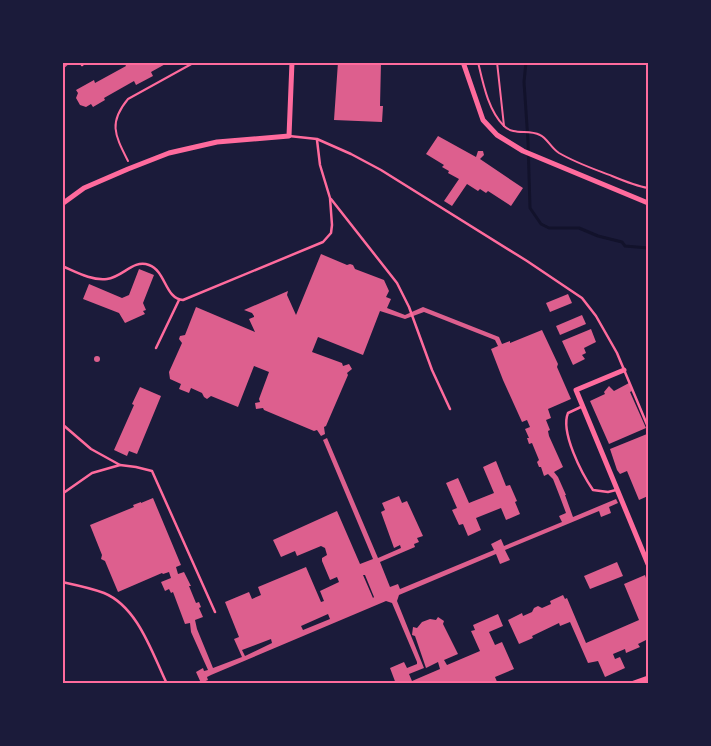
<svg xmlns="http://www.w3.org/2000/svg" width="711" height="746" viewBox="0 0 711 746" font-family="'Roboto Condensed',sans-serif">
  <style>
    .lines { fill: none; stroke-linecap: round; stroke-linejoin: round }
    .stream { stroke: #12122b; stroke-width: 3 }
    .building { fill: #dd5f8e; fill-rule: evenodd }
    .path { stroke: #ff6b9d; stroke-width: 2 }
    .service { stroke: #ff6b9d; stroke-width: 2.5 }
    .minor { stroke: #ff6b9d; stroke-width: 5 }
    .neatline { fill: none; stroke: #ff6b9d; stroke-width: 2 }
  </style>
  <rect width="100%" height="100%" fill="#1b1b3a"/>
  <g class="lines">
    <polyline class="stream" points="526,62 524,82 528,141 530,208 541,224 549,228 579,228 598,236 622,242 625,246 648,248"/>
  </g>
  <g class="building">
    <polygon points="64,62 71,62 62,70 62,64"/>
    <polygon points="124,62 169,62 151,72 153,76 136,85 134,81 104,98 105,100 93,107 91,104 86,107 80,105 76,98 78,93 76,90 94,80 95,83 126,66"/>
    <polygon points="338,62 381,62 380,106 383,106 382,122 334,120"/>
    <polygon points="438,136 476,157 478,151 483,151 484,155 480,159 523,188 511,206 488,191 486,193 480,189 478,191 467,184 452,206 444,201 459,179 448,173 449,171 442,167 444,165 426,154"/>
    <path d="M 321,254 L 347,265 L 350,264 L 353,265 L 355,269 L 384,280 L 389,291 L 386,297 L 391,299 L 387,308 L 405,315 L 423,307 L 499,337 L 502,344 L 510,341 L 510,343 L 542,330 L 558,364 L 557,367 L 571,399 L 548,409 L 551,418 L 546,420 L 550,430 L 548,431 L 549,436 L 563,467 L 554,472 L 558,477 L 566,495 L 565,495 L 573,517 L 616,499 L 618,503 L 609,507 L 611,513 L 601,517 L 599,511 L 505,550 L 510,560 L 500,564 L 496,554 L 399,595 L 397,601 L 424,668 L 409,674 L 412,681 L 440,669 L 438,662 L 426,668 L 415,636 L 412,635 L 413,627 L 417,628 L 422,622 L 430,619 L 436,620 L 438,617 L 444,621 L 443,624 L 458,654 L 444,660 L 447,665 L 480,651 L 471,631 L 475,630 L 473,625 L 498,614 L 503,626 L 489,632 L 495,645 L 502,642 L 514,669 L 495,677 L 498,684 L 396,684 L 390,668 L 404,662 L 407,668 L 417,664 L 417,662 L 392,603 L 386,601 L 211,675 L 207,677 L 208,680 L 201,683 L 196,672 L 203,668 L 204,671 L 208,670 L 191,632 L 190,623 L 185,624 L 173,592 L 171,593 L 169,589 L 165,591 L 161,582 L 171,578 L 169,572 L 163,574 L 162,573 L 118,592 L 105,561 L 101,559 L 102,555 L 90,525 L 134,507 L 133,505 L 141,502 L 141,503 L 153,498 L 181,565 L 176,567 L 178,574 L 184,572 L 191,586 L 189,586 L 196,603 L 199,602 L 201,607 L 199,608 L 203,617 L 195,620 L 197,629 L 213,668 L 242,657 L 234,639 L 239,637 L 225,602 L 249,592 L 252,599 L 261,595 L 258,587 L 306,567 L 321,602 L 324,601 L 320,591 L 339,582 L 337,577 L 330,580 L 322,561 L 322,558 L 327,555 L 325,548 L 321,546 L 297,556 L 295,551 L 281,557 L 273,540 L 337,511 L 360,564 L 373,559 L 323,440 L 327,438 L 378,558 L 401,548 L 400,545 L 394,548 L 381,512 L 385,510 L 382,503 L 399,496 L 402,503 L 407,501 L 423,536 L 417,538 L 419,542 L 414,544 L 415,547 L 380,562 L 390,587 L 398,584 L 400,589 L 494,550 L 491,544 L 501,539 L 504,546 L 562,522 L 559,516 L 566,513 L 560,497 L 553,479 L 548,474 L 544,476 L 541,467 L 539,467 L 537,462 L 539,460 L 532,443 L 529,444 L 527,438 L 529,438 L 525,429 L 530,427 L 527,420 L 522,422 L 503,380 L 491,349 L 498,346 L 495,340 L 424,312 L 405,319 L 380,311 L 363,355 L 318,337 L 312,352 L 342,363 L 343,366 L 349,364 L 352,369 L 347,373 L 348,375 L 326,426 L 324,427 L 325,434 L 321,436 L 317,430 L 314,431 L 264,410 L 263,408 L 256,409 L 255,403 L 260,402 L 259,399 L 269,372 L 254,366 L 238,407 L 211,396 L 207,399 L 204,397 L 202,393 L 191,388 L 189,393 L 179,389 L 181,384 L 170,379 L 169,372 L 182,343 L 179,339 L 180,336 L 185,335 L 196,307 L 255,332 L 249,319 L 254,317 L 254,316 L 252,313 L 244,310 L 288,291 L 287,295 L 296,315 ZM 363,575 L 365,575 L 374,597 L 373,598 ZM 328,614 L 330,619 L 303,630 L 301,626 ZM 271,639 L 272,643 L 245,656 L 242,650 Z"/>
    <polygon points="139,269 154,275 143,303 146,310 143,311 145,314 125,323 119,313 83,299 89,284 122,298 129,295"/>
    <polygon points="568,294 572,303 550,312 546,303"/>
    <polygon points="582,315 586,324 560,335 556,326"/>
    <polygon points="591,329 596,342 584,348 586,353 582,355 585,359 573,365 562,341"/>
    <circle cx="97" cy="359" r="3"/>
    <polygon points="629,383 632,391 630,392 646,428 609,444 590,401 605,394 604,392 609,386 614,391"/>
    <polygon points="140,387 161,396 137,454 129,451 127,456 114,450 134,405 132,404"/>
    <polygon points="647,434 648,438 648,496 639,500 627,471 620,474 617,470 610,449"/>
    <polygon points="496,461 506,486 510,485 517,501 515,502 520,514 506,520 501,508 476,518 481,530 468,536 463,524 459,525 452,510 457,508 446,483 458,478 469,503 494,493 483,467"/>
    <polygon points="617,562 623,576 590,589 584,576"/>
    <polygon points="645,575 648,584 648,639 638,644 640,647 626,653 625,649 613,654 615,659 620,657 625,668 605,677 598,661 588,663 570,622 560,626 559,623 532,636 533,638 519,644 508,620 522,613 523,616 532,612 534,608 538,606 542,608 551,604 550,601 563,595 565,599 567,598 586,643 639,620 624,584"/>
  </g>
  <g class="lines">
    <g class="path">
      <path d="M 478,62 C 483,83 488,110 504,126 C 514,136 528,129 540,135 C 547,138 551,148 559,153 C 576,163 594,169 612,176 C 624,181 636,186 648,188"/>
      <polyline points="497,62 504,126"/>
      <path d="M 128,161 C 115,135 108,123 128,99 L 195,62"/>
    </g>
    <g class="service">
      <polyline points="82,65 85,62"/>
      <polyline points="289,136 317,139 351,154 381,170 527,261 582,298 596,316 617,353 648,427"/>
      <polyline points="331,199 397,283 409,307 432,370 450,409"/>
      <path d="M 62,266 C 76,272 92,281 107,279 C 123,277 133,259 149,265 C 166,271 165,299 183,300 L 323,242 L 331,233 L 332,225 L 330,198 L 320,165 L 317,140"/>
      <polyline points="156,348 179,300"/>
      <path d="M 583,406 L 568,413 C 560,432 582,474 593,490 L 608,492 L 616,490"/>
      <polyline points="62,424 91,449 120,465 92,473 62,494"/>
      <polyline points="120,465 136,467 152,471 215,612"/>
      <path d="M 62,582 C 76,585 91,588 104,593 C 138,607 152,653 167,684"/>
    </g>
    <g class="minor">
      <polyline points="463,62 483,120 497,135 523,151 648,203"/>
      <polyline points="62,204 84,188 128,169 169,153 217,142 289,136 292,62"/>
      <polyline points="624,370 576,390 648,564"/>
      <polyline points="531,684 536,684"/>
      <polyline points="631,684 648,678"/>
    </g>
  </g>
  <rect width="711" height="746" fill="none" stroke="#1b1b3a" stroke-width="128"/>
  <rect x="64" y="64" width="583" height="618" class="neatline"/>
</svg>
